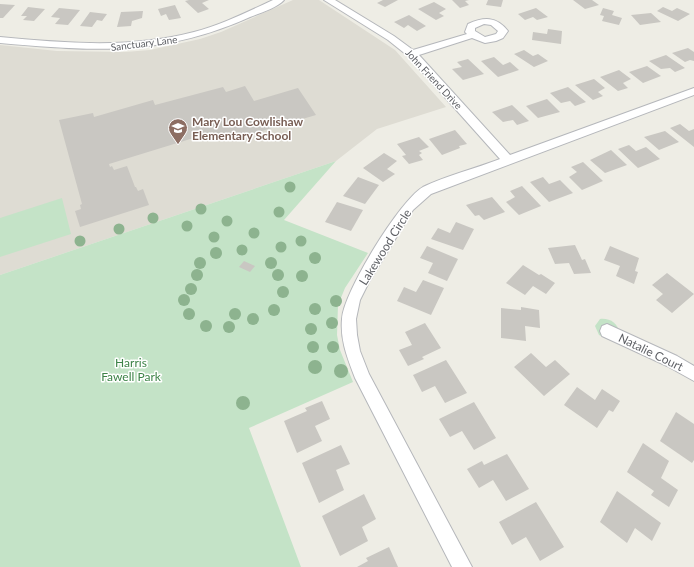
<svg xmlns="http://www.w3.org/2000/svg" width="694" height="567" viewBox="0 0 694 567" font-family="Lato,sans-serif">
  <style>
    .education { fill: #dedcd3 }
    .green { fill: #c4e3c7 }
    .building { fill: #c9c7c2 }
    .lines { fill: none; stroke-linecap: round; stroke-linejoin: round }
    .minor-casing { stroke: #b5b7bb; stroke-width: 2 }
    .minor { fill: #fff; fill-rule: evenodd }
    .tree { fill: #8db38f }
    .labels { text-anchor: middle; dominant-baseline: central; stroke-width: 3; stroke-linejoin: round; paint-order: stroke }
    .far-street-label { font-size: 10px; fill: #5d5f64; stroke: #fff }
    .education-label { font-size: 12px; font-weight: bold; fill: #785e54; stroke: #fff; text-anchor: start }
    .street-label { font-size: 12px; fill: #5d5f64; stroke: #fff }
    .park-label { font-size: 12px; fill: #3e8348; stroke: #fff }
  </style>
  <rect width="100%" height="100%" fill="#eeede5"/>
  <polygon class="education" points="293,0 319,0 395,50 446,107 377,129 336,161 0,275 0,45 57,51 125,52 150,50 200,39 221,32"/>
  <g class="green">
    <polygon points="336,161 284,220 368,253 345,288 338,305 337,335 340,350 353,382 249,428 301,567 0,567 0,275"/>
    <polygon points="62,198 71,234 0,257 0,218"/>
    <path d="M 600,319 C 610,318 618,323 619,333 L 614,339 L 609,340 L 599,335 L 595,326 Z"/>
  </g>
  <g class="building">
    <polygon points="189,0 209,0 202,3 209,9 198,13 185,1"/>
    <polygon points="383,0 398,0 385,7 377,3"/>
    <polygon points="452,0 469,0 465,1 469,5 460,8"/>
    <polygon points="488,0 503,0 501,7 486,5"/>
    <polygon points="573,0 592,0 599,5 585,9"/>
    <polygon points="434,2 446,9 439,13 444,16 436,20 418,9"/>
    <polygon points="0,4 15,5 3,18 0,18"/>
    <polygon points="175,5 181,18 169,20 166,14 161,16 158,9"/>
    <polygon points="28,7 45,9 34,21 23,20 27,16 21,16"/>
    <polygon points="663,7 672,11 677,8 690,14 678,21 657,11"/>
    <polygon points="59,8 80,10 68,25 55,24 60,18 51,17"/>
    <polygon points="536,8 548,17 537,20 533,17 525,20 518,14"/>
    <polygon points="603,8 614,11 612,15 622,18 619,25 602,21 604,16 600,15"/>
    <polygon points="143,11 142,18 132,21 131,26 117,27 121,12"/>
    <polygon points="90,12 107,14 102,21 97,20 92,27 80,26"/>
    <polygon points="651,13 661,22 640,25 631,15"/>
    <polygon points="409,15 426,26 417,31 408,25 404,28 394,22"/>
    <polygon points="548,29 562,31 561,44 532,40 533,32 547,34"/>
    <polygon points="688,48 694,52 694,61 690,60 685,62 672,53"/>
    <polygon points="524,50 533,56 538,54 548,61 534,67 514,54"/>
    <polygon points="666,55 685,68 675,72 670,68 661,69 649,61"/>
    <polygon points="494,57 503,65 510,62 519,70 498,77 481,61"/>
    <polygon points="468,59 484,74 463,80 452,69 462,67 457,62"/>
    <polygon points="647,66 661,76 643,83 629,72"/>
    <polygon points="619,70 631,79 623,83 628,88 618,91 600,77"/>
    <polygon points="594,79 605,88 598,92 603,96 593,100 575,85"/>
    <polygon points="245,86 254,101 298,88 316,115 245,136 244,133 217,141 213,132 109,164 110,167 112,166 114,170 127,166 135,187 136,187 138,191 143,189 149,205 80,227 75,211 81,209 80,205 82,204 59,120 93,113 94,117 153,100 155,105 223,87 226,92"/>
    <polygon points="568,87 586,102 575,106 570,101 561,103 550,93"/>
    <polygon points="547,99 560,112 538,118 526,106"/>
    <polygon points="512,105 529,121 517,125 513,120 503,122 492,112"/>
    <polygon points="680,124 689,131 694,129 694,147 670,128"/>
    <polygon points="455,130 467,144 459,146 460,148 442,155 429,139"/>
    <polygon points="665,131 679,142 659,150 644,137"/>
    <polygon points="419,137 429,147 419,151 422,153 419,155 423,160 409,164 402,156 406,155 397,144"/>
    <polygon points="629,145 636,151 646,147 660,159 638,168 618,149"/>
    <polygon points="611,150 627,165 605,173 590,160"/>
    <polygon points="384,153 397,161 387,169 395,174 383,182 363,168"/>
    <polygon points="583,162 603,181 582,190 569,177 577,172 571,167"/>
    <polygon points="358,177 379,185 365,204 343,196"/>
    <polygon points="543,177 549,184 560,180 573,193 549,202 530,182"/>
    <polygon points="522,186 541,206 519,215 506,202 515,197 510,191"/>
    <polygon points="492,197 505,212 484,220 479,215 475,216 466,205"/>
    <polygon points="337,202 363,210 351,231 325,222"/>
    <polygon points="456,222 474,229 463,250 431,239 438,228 450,233"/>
    <polygon points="575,245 582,260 585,259 591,273 574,274 569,263 555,264 548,248"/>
    <polygon points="427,246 458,259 447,281 428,273 433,263 420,258"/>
    <polygon points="610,246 639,258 635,271 638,272 634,284 616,276 620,266 604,260"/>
    <polygon points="244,261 255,266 250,272 239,267"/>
    <polygon points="523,265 539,275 541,274 555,283 546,294 533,286 525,295 506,283"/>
    <polygon points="667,273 694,294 672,313 656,300 663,294 652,285"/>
    <polygon points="423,280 444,288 431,315 397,301 404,287 416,292"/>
    <polygon points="521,307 539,310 540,328 525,326 526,341 501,338 501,308 521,310"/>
    <polygon points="425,323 441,348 422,357 424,359 408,366 399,350 412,345 405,332"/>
    <polygon points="531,353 546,367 555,360 570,374 544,396 514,367"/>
    <polygon points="446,360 467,393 445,403 435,386 422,392 413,375"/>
    <polygon points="577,387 595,400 602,389 620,401 613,412 609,410 597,428 564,405"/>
    <polygon points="322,401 330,419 315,426 322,441 297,453 284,421 307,411 305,408"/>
    <polygon points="474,402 496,438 474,450 462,431 450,437 439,419"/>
    <polygon points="676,412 694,424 694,460 692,463 660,441"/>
    <polygon points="643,443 669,461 661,478 678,490 669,507 651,495 654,491 627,472"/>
    <polygon points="341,445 350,464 336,470 344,490 319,503 302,463"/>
    <polygon points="507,454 529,489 506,501 493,480 479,488 467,469 482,461 484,465"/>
    <polygon points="617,491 661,523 652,541 635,528 627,543 600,522"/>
    <polygon points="364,494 376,519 362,527 368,541 340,556 322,516"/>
    <polygon points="536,502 564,547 540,561 526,537 512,545 499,522"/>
    <polygon points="389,547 398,567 357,567 368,561 366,558"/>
  </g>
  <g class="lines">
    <g class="minor-casing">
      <g id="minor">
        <path d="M 273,0 L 284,0 C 277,8 260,13 250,17 C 161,57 93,51 0,43 L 0,37 C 65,43 130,49 194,32 C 221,25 247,12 273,0 Z"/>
        <path d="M 324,0 L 335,0 L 394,36 L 413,50 L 467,34 L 465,32 L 468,24 C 484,17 496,16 508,31 L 503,38 L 496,41 L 485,43 L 472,38 L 419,55 L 510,155 L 694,88 L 694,95 L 431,194 L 413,210 L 369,282 L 360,300 L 356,319 L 357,335 L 360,351 L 369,374 L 472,567 L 452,567 L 355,378 C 348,359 340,341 342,319 C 343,293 400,200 423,187 C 445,176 477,168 500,159 L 408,56 L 388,40 ZM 484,24 L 491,25 L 498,31 L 496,34 L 485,37 L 475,31 L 475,28 Z"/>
        <polygon points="607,324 677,356 694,366 694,381 667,366 602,336 600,331 602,326"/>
      </g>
    </g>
    <use href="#minor" class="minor"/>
  </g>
  <g class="tree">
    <circle cx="290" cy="187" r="5.5"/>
    <circle cx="201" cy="209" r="5.5"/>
    <circle cx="279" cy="212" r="5.5"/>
    <circle cx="153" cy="218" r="5.5"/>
    <circle cx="227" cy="221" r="5.5"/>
    <circle cx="187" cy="226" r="5.5"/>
    <circle cx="119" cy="229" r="5.5"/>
    <circle cx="254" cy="233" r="5.5"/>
    <circle cx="214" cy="237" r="5.5"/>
    <circle cx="80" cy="241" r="5.5"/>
    <circle cx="301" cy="241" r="5.5"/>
    <circle cx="281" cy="247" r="5.5"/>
    <circle cx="242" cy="250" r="5.5"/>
    <circle cx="216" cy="253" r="6"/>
    <circle cx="315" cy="258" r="6"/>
    <circle cx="200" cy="263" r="6"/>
    <circle cx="271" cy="263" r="6"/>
    <circle cx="197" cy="275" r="6"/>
    <circle cx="278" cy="275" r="6"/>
    <circle cx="302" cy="276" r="6"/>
    <circle cx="191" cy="289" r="6"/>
    <circle cx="283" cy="292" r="6"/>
    <circle cx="184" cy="300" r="6"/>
    <circle cx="336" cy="301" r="6"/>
    <circle cx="315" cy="309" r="6"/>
    <circle cx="274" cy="310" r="6"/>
    <circle cx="189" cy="314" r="6"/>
    <circle cx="235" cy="314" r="6"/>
    <circle cx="253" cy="319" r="6"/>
    <circle cx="332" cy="323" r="6"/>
    <circle cx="206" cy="326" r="6"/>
    <circle cx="229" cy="327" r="6"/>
    <circle cx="311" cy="329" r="6"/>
    <circle cx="313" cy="347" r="6"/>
    <circle cx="333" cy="347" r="6"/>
    <circle cx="315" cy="367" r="7"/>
    <circle cx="341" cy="371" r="7"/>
    <circle cx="243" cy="403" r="7"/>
  </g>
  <defs>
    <g id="school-pin" transform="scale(1)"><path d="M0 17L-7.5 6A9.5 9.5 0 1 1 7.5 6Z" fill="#8d6e63" stroke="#fff"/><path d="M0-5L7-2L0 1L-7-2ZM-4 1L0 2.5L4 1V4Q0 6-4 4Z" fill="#fff"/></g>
  </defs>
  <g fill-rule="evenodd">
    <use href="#school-pin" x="178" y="128"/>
  </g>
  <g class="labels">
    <g class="far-street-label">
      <text transform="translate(144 43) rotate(-7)">Sanctuary Lane</text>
      <text transform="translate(434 79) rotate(47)">John Friend Drive</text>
    </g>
    <g class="education-label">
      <text x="192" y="121">Mary Lou Cowlishaw<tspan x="192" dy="14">Elementary School</tspan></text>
    </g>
    <g class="street-label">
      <text transform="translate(385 247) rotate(-58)">Lakewood Circle</text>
      <text transform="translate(651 352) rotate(26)">Natalie Court</text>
    </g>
    <g class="park-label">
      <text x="131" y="362">Harris<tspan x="131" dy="14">Fawell Park</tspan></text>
    </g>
  </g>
</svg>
